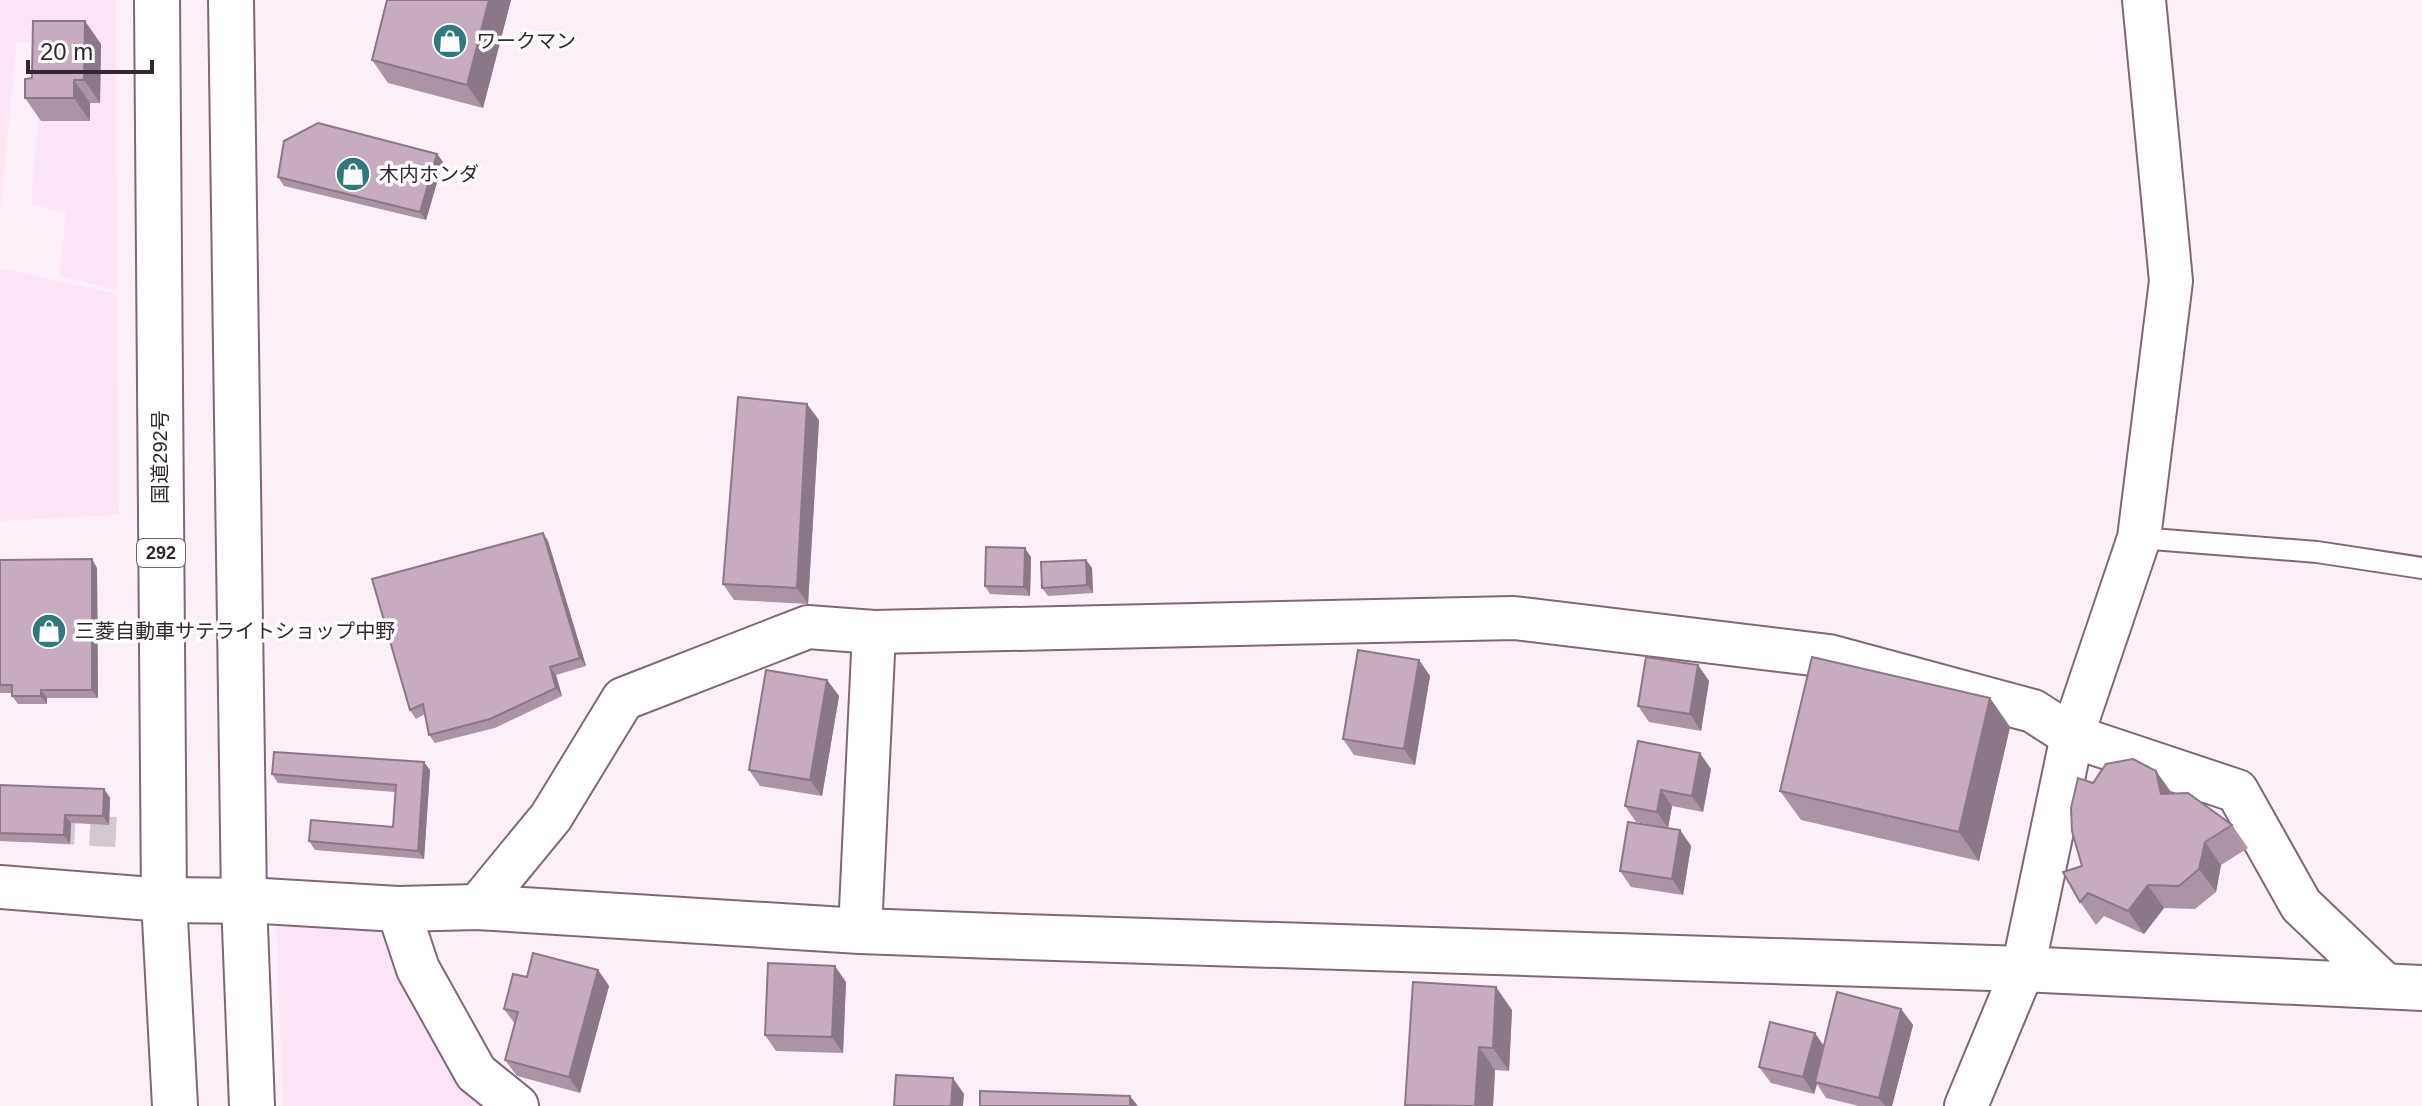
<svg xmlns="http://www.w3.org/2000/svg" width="2422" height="1106" viewBox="0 0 2422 1106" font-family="Arial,'Noto Sans JP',sans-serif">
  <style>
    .built { fill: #fbe5f4 }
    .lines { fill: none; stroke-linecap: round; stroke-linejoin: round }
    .pedestrian-tunnel { stroke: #d4c8d0; stroke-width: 30; stroke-dasharray: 30 15; stroke-linecap: butt }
    .service-casing { stroke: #7f6778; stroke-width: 24 }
    .minor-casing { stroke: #7f6778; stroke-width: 46 }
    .tertiary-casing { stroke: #7f6778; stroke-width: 48 }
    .trunk-casing { stroke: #7f6778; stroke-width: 48 }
    .service { stroke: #fff; stroke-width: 20 }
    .minor { stroke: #fff; stroke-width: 42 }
    .tertiary { stroke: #fff; stroke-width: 44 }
    .trunk { stroke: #fff; stroke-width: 44 }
    .wall { fill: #ab94a4 }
    .shaded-wall { fill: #8b7886 }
    .building { fill: #c7acbf; stroke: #8b7886; stroke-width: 2 }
    .labels { text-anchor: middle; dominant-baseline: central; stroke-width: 7; stroke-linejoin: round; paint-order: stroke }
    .shield { fill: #fff; stroke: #70686d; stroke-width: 2 }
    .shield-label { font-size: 18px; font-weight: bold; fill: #32272e }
    .poi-label { font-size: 20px; fill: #32272e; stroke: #fff; text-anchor: start }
    .street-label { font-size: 20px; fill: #32272e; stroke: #fff }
  </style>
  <rect width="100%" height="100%" fill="#fcf0f8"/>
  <g class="built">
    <polygon points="0,0 116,0 117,290 59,276 66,213 31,204 44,41 17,43 0,210"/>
    <polygon points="0,268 117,294 119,515 0,521"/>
    <polygon points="275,902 398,909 517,1106 283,1106"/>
  </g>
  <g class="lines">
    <polyline class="pedestrian-tunnel" points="0,826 116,832"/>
    <g class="service-casing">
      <polyline id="service" points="2139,538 2317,552 2422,568"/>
    </g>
    <g class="minor-casing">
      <g id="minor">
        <polyline points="0,887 164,900"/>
        <polyline points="477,907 551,817 623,699 808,627 874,632 1514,618 1829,656 2033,711 2072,736 2237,791 2301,905 2387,987"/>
        <polyline points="398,909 418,969 476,1073 517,1106"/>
        <polyline points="860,931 874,632"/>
        <polyline points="1966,1106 2023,969 2072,736 2139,538 2171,281 2144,0"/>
      </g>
    </g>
    <g class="tertiary-casing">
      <polyline id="tertiary" points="164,900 263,901 398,909 477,907 860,931 995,936 2023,969 2422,988"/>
    </g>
    <g class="trunk-casing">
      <g id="trunk">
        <polyline points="157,0 164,900 175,1106"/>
        <polyline points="231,0 244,901 252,1106"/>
      </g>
    </g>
    <use href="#service" class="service"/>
    <use href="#minor" class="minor"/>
    <use href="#tertiary" class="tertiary"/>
    <use href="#trunk" class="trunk"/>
  </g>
  <g class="wall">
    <polygon points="387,0 511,0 483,108 388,83 372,60"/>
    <polygon points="101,44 100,103 90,103 90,121 41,121 25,98 32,78"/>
    <polygon points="437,154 443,162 426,220 284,186 278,177"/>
    <polygon points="819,420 808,604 734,600 723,584"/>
    <polygon points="543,533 548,541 586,666 556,675 562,696 495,728 435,743 429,735 425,714 416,719 410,710"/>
    <polygon points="1031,557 1030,596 990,594 985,586"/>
    <polygon points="0,560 97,568 98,698 47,698 47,704 18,704 12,696 12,693 0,693"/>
    <polygon points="1086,560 1092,568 1093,593 1048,596 1042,588"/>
    <polygon points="1419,660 1430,676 1415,765 1354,755 1343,739"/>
    <polygon points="1698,665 1709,681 1701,731 1649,722 1638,706"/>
    <polygon points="827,680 839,696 822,796 760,786 749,770"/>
    <polygon points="1990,698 2010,727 1979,861 1801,820 1780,791"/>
    <polygon points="1711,769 1703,812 1672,806 1668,828 1636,822 1625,806"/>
    <polygon points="430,770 424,859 315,850 309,841 393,827 395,792 278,783 272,774"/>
    <polygon points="2156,771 2172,793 2232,825 2248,848 2221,865 2216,892 2195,909 2164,908 2144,934 2104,916 2096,925 2080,902 2082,866 2093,783"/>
    <polygon points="0,785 104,789 110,798 109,825 71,823 70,844 0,841"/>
    <polygon points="1680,830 1691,846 1683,895 1631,887 1620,871"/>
    <polygon points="598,970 609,986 580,1093 517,1076 505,1060 515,1024 504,1009"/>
    <polygon points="846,982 843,1053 776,1051 765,1035"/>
    <polygon points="1901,1009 1913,1025 1892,1106 1859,1106 1826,1098 1817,1084 1814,1094 1771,1083 1759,1067 1824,1046"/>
    <polygon points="1512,1010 1509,1071 1495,1070 1493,1106 1406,1106 1405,1105"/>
  </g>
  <g class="shaded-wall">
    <polygon points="489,0 511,0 483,108 467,85"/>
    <polygon points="85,21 101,44 100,103 84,80"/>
    <polygon points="74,80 90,103 90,121 74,98"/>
    <polygon points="437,154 443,162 426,220 420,212"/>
    <polygon points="807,404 819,420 808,604 797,588"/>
    <polygon points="543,533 548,541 586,666 580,658"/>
    <polygon points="1025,548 1031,557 1030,596 1024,587"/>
    <polygon points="92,559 97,568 98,698 92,690"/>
    <polygon points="1086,560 1092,568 1093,593 1087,585"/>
    <polygon points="1419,660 1430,676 1415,765 1404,749"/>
    <polygon points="1698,665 1709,681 1701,731 1690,714"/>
    <polygon points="550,667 556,675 562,696 556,688"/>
    <polygon points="827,680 839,696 822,796 810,780"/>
    <polygon points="41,690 47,698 47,704 41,696"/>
    <polygon points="1990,698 2010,727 1979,861 1959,832"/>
    <polygon points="1700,753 1711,769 1703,812 1692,796"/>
    <polygon points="424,762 430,770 424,859 418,851"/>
    <polygon points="2156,771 2172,794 2161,794"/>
    <polygon points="104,789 110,798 109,825 103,816"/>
    <polygon points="1661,790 1672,806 1668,828 1657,812"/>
    <polygon points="65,815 71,823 70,844 64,835"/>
    <polygon points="1680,830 1691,846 1683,895 1672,879"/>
    <polygon points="2205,842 2221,865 2216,892 2199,869"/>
    <polygon points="2148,885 2164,908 2144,934 2128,911"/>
    <polygon points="835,966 846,982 843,1053 832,1037"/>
    <polygon points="598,970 609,986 580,1093 569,1077"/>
    <polygon points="1496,987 1512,1010 1509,1071 1493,1048"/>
    <polygon points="1901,1009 1913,1025 1892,1106 1885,1106 1879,1098"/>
    <polygon points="1815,1033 1826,1049 1815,1082 1817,1084 1814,1094 1803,1077"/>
    <polygon points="1479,1047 1495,1070 1493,1106 1475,1106"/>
    <polygon points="953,1078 964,1094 963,1106 951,1106"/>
    <polygon points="1130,1096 1138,1106 1130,1106"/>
  </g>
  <g class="building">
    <polygon points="387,0 489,0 467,85 372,60"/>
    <polygon points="33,21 85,21 84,80 74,80 74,98 25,98 25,79 32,78"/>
    <polygon points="318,123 437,154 420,212 278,177 284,141"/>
    <polygon points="738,397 807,404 797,588 723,584"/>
    <polygon points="543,533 580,658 550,667 556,688 490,719 429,735 423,704 410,710 372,579"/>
    <polygon points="986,547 1025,548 1024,587 985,586"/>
    <polygon points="92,559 92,690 41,690 41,696 12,696 12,685 0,685 0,560"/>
    <polygon points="1086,560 1087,585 1042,588 1041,562"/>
    <polygon points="1358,650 1419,660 1404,749 1343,739"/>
    <polygon points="1646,657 1698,665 1690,714 1638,706"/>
    <polygon points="1812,657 1990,698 1959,832 1780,791"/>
    <polygon points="766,670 827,680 810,780 749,770"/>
    <polygon points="1638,741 1700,753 1692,796 1661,790 1657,812 1625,806"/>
    <polygon points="274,752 424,762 418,851 309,841 311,820 393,827 396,785 272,774"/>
    <polygon points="2133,759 2156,771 2161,794 2188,793 2232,825 2205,842 2199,869 2179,886 2148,885 2128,911 2088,893 2080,902 2063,872 2082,866 2072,831 2071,808 2078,778 2093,783 2106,764"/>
    <polygon points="0,785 104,789 103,816 65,815 64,835 0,833"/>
    <polygon points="1628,822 1680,830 1672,879 1620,871"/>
    <polygon points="533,953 598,970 569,1077 505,1060 518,1012 504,1009 513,974 527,977"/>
    <polygon points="768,963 835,966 832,1037 765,1035"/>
    <polygon points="1413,982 1496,987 1493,1048 1479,1047 1475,1106 1405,1105"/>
    <polygon points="1837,992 1901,1009 1879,1098 1815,1082"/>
    <polygon points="1770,1022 1815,1033 1803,1077 1759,1067"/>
    <polygon points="896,1075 953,1078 951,1106 894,1106"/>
    <polygon points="980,1091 1130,1096 1130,1106 980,1106"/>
  </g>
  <defs>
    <g id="shop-disc" transform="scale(1.8)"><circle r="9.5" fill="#317a7b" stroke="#fff"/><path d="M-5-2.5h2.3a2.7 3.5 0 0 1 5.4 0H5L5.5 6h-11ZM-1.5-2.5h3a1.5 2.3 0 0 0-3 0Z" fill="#fff"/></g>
  </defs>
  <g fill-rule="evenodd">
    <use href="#shop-disc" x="450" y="41"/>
    <use href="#shop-disc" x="353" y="174"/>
    <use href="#shop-disc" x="49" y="631"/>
  </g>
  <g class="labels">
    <rect class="shield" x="137" y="539" width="48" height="28" rx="6"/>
    <g class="shield-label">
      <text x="161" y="553">292</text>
    </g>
    <g class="poi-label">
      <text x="476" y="41">ワークマン</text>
      <text x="379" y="174">木内ホンダ</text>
      <text x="75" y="631">三菱自動車サテライトショップ中野</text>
    </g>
    <g class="street-label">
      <text transform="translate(160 457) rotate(-90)">国道292号</text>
    </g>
  </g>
  <path d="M28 60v12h124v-12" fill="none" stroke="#32272e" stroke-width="4"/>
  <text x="40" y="60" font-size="24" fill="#32272e" stroke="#ffffff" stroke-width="6" paint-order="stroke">20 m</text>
</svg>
